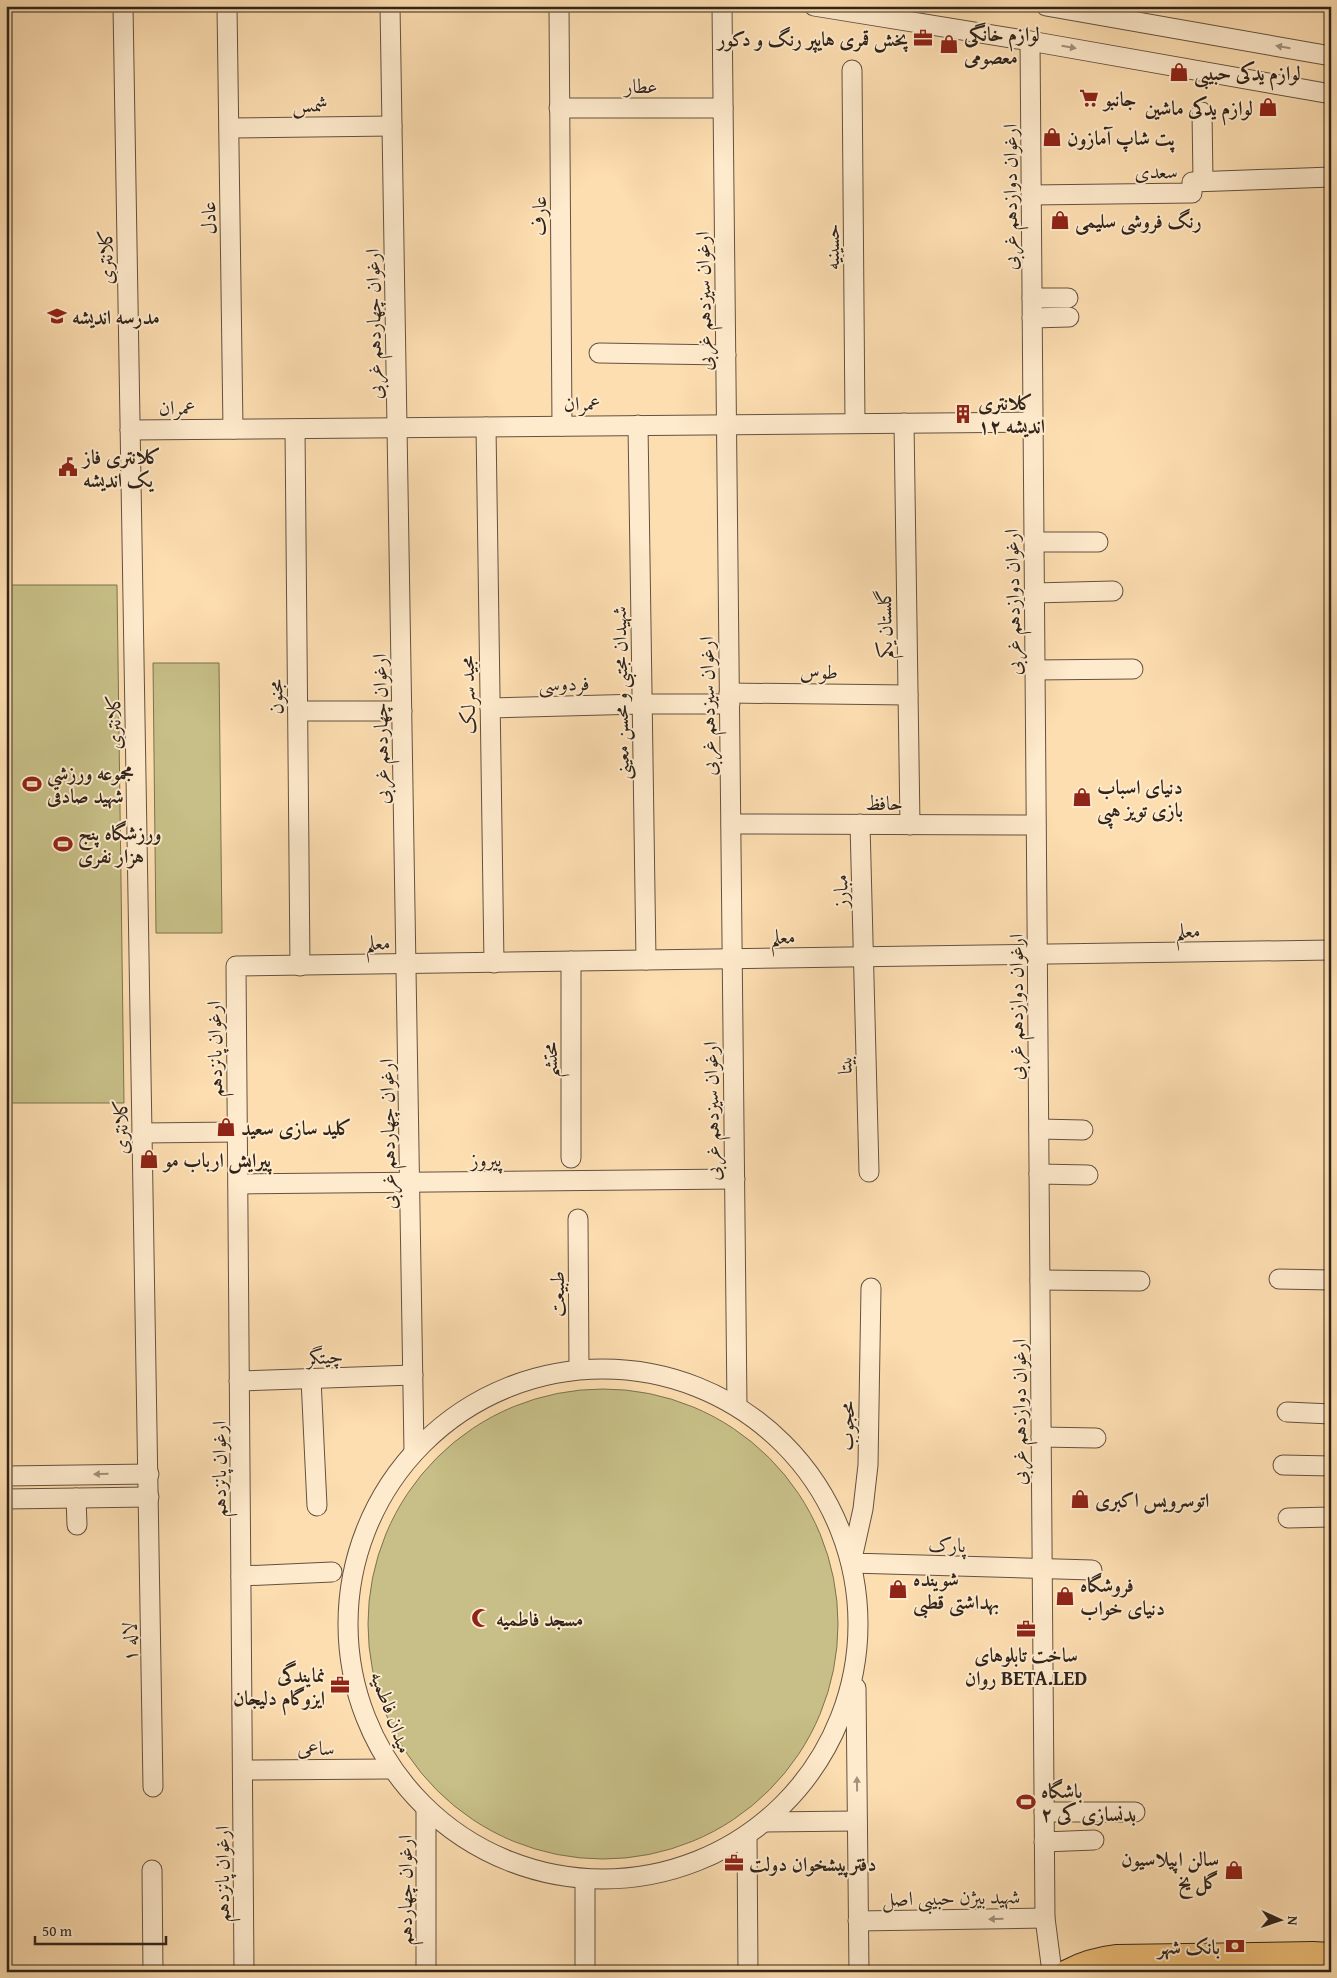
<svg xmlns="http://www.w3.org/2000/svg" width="1337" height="1978" viewBox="0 0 1337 1978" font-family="'Gentium Book Plus',Amiri,serif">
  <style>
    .green { fill: #c7bf87; stroke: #7c7251 }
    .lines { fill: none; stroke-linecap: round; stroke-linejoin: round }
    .minor-casing { stroke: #635240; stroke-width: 21 }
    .major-casing { stroke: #30241b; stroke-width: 26 }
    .minor { stroke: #feeacc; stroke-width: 19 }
    .major { stroke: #eebf78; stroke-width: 24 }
    .oneway { fill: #a1917c }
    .labels { text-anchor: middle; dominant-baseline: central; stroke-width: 4; stroke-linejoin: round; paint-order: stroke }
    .poi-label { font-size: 20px; font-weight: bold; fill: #30241b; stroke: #feeacc; text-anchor: start }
    .street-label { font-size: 20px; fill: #30241b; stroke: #feeacc }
  </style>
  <rect width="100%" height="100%" fill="#fddeb1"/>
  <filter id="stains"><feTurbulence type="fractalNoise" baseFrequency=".004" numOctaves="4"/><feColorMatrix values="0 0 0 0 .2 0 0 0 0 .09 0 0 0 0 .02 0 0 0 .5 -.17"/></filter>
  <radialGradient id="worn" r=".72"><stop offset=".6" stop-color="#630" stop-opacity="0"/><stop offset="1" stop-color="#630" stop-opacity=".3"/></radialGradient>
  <g class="green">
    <polygon points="6,585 117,585 124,1103 6,1103"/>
    <polygon points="153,663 219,663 222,933 156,933"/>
    <circle cx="603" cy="1624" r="235"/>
  </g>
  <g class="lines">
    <g class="minor-casing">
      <g id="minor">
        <polyline points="123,6 153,1787"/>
        <polyline points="227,6 233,429"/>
        <polyline points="390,6 414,1451"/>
        <polyline points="559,6 562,426"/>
        <polyline points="722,6 737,1406"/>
        <polyline points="814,6 1030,41 1331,94"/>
        <polyline points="1046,6 1331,56"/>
        <polyline points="1030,41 1045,1918 1052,1972"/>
        <polyline points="852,70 855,423"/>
        <polyline points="559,108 723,108"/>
        <polyline points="1202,112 1203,181"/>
        <polyline points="229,128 392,126"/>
        <polyline points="1031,195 1192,193 1192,182 1331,177"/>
        <polyline points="1032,298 1068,298"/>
        <polyline points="1032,318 1069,317"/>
        <polyline points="599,353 726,355"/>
        <polyline points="904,423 910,825"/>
        <polyline points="638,425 646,960"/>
        <polyline points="486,427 494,963"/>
        <polyline points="295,429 300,966"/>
        <polyline points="130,430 1033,422"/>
        <polyline points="1034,542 1098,542"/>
        <polyline points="1034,593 1113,591"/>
        <polyline points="1035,670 1133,669"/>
        <polyline points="729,693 908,695"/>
        <polyline points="490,708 642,704 730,704"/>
        <polyline points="298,711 402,711"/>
        <polyline points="731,824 1036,825"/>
        <polyline points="860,824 869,1172"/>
        <polyline points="1039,1129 1083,1130"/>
        <polyline points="142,1133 237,1132"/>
        <polyline points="571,1158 571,961"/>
        <polyline points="1039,1174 1088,1175"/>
        <polyline points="238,1184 735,1179"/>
        <polyline points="578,1219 579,1369"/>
        <polyline points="1279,1279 1331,1280"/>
        <polyline points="1040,1280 1140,1281"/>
        <polyline points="871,1288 868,1465 863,1509 851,1563 1092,1570"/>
        <circle cx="603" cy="1624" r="255"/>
        <polyline points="311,1379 317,1506"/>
        <polyline points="239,1381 413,1375"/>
        <polyline points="1287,1412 1331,1414"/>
        <polyline points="1041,1437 1096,1438"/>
        <polyline points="1283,1465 1331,1466"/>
        <polyline points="6,1476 149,1474"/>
        <polyline points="76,1498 77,1525"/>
        <polyline points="6,1499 149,1497"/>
        <polyline points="1288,1518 1331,1517"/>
        <polyline points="241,1576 332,1572"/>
        <polyline points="856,1688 859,1972"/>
        <polyline points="243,1770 389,1769"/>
        <polyline points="1044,1812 1135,1812"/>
        <polyline points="764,1822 857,1821"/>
        <polyline points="747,1835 748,1972"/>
        <polyline points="1044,1842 1094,1840"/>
        <polyline points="152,1870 153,1972"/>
        <polyline points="585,1879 585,1972"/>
        <polyline points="858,1921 1045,1918"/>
        <polyline points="244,1972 236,966 1331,950"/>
        <polyline points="426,1972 426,1809"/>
      </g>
    </g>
    <g class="major-casing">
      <path id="major" d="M 1067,1972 C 1084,1963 1099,1959 1117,1957 L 1313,1954 L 1331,1955"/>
    </g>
    <use href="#minor" class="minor"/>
    <use href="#major" class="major"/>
  </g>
  <defs><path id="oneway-solid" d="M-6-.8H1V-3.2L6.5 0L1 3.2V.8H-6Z" transform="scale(1.25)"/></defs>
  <g class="oneway">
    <use href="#oneway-solid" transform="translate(1069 47) rotate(10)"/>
    <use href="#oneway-solid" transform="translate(1283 47) rotate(-170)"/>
    <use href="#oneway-solid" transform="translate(101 1474) rotate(179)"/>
    <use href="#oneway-solid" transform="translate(857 1784) rotate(-91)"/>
    <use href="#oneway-solid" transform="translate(996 1919) rotate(179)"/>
  </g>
  <defs>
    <g id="office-bare" transform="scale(1.5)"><path d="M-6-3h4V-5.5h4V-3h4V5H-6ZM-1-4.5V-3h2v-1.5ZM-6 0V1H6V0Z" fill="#8f2418" stroke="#feeacc" stroke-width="2.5" paint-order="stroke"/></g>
    <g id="shop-bare" transform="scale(1.5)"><path d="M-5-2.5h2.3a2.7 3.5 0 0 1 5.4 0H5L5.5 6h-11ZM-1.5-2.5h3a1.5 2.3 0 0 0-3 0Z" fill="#8f2418" stroke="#feeacc" stroke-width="2.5" paint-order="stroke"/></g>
    <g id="supermarket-bare" transform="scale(1.5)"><path d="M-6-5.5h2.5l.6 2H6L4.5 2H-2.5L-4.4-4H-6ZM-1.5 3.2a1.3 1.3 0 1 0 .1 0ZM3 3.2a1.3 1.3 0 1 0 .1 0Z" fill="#8f2418" stroke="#feeacc" stroke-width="2.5" paint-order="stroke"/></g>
    <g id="school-bare" transform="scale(1.5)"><path d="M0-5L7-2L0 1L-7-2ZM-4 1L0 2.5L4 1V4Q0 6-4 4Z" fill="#8f2418" stroke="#feeacc" stroke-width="2.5" paint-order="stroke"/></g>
    <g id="building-bare" transform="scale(1.5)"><path d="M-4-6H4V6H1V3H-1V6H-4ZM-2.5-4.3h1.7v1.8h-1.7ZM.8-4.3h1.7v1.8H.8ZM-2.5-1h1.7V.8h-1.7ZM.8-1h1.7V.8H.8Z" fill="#8f2418" stroke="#feeacc" stroke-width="2.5" paint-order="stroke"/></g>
    <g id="civic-bare" transform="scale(1.5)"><path d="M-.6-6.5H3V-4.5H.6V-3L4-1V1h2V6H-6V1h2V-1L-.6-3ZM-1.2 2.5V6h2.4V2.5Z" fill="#8f2418" stroke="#feeacc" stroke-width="2.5" paint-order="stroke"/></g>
    <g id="stadium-bare" transform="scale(1.5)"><path d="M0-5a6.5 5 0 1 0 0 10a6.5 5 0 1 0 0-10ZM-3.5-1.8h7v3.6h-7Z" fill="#8f2418" stroke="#feeacc" stroke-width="2.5" paint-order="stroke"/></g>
    <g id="mosque-bare" transform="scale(1.5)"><path d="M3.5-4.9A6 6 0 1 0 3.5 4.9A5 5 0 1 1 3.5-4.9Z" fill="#8f2418" stroke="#feeacc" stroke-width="2.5" paint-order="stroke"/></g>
    <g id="bank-bare" transform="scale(1.5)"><path d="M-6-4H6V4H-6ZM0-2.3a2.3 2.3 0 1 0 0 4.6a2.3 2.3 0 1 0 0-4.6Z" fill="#8f2418" stroke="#feeacc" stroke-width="2.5" paint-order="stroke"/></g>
  </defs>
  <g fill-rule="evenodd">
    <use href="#office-bare" x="923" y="38"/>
    <use href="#shop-bare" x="949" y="44"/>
    <use href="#shop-bare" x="1179" y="72"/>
    <use href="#supermarket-bare" x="1089" y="98"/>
    <use href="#shop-bare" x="1268" y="107"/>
    <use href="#shop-bare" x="1052" y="137"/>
    <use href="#shop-bare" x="1060" y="220"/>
    <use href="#school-bare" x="57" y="316"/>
    <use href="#building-bare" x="963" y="414"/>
    <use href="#civic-bare" x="68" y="467"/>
    <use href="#stadium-bare" x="32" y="784"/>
    <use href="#shop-bare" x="1082" y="797"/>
    <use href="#stadium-bare" x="63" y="844"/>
    <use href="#shop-bare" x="226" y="1127"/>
    <use href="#shop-bare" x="149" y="1159"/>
    <use href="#shop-bare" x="1080" y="1499"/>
    <use href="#shop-bare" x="898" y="1589"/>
    <use href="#shop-bare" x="1065" y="1596"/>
    <use href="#mosque-bare" x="481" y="1618"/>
    <use href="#office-bare" x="1026" y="1629"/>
    <use href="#office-bare" x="340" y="1685"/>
    <use href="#stadium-bare" x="1026" y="1802"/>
    <use href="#office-bare" x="734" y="1863"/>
    <use href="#shop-bare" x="1234" y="1870"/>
    <use href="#bank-bare" x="1235" y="1946"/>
  </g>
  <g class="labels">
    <g class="poi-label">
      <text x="964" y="33">لوازم خانگی<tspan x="964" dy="23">معصومی</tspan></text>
      <text x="908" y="38" text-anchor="end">پخش قمری هایپر رنگ و دکور</text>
      <text x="1194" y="72">لوازم یدکی حبیبی</text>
      <text x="1104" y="98">جانبو</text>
      <text x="1253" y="107" text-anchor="end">لوازم یدکی ماشین</text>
      <text x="1067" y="137">پت شاپ آمازون</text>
      <text x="1075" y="220">رنگ فروشی سلیمی</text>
      <text x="72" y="316">مدرسه اندیشه</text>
      <text x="978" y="402">کلانتری<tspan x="978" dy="23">۱۲ اندیشه</tspan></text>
      <text x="83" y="456">کلانتری فاز<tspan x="83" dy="23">یک اندیشه</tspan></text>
      <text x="47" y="772">مجموعه ورزشی<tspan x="47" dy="23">شهید صادقی</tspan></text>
      <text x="1097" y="786">دنیای اسباب<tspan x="1097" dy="23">بازی تویز هپی</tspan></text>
      <text x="78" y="832">ورزشگاه پنج<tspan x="78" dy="23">هزار نفری</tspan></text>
      <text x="241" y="1127">کلید سازی سعید</text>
      <text x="164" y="1159">پیرایش ارباب مو</text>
      <text x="1095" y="1499">اتوسرویس اکبری</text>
      <text x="913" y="1578">شوینده<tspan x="913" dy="23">بهداشتی قطبی</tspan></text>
      <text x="1080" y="1584">فروشگاه<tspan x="1080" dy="23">دنیای خواب</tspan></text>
      <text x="496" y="1618">مسجد فاطمیه</text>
      <text x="1026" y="1654" text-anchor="middle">ساخت تابلوهای<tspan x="1026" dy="23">روان BETA.LED</tspan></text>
      <text x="325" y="1674" text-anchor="end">نمایندگی<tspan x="325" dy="23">ایزوگام دلیجان</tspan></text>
      <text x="1041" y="1790">باشگاه<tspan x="1041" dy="23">بدنسازی کی ۲</tspan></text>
      <text x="1219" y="1858" text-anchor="end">سالن اپیلاسیون<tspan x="1219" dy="23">گل یخ</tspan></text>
      <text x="749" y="1863">دفترپیشخوان دولت</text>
      <text x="1220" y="1946" text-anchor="end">بانک شهر</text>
    </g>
    <g class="street-label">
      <text x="641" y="85">عطار</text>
      <text transform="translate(310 104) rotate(-1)">شمس</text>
      <text transform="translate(1156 171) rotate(-1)">سعدی</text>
      <text transform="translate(1009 197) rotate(-90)">ارغوان دوازدهم غربی</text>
      <text transform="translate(538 216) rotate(-90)">عارف</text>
      <text transform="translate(208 218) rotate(-91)">عادل</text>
      <text transform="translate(831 247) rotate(-90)">حسینیه</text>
      <text transform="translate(105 257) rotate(-91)">کلانتری</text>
      <text transform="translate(703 301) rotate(-91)">ارغوان سیزدهم غربی</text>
      <text transform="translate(373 324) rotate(-91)">ارغوان چهاردهم غربی</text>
      <text transform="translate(582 403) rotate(-1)">عمران</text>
      <text transform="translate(177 407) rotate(-1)">عمران</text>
      <text transform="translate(1012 602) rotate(-91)">ارغوان دوازدهم غربی</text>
      <text transform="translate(884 624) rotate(-91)">گلستان یکم</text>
      <text transform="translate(819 671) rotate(1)">طوس</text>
      <text transform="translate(564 683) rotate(-1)">فردوسی</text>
      <text transform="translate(620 693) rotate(-91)">شهیدان مجتبی و محسن معینی</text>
      <text transform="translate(467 695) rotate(-91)">مجید سرلک</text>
      <text transform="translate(275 697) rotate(-91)">مجنون</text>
      <text transform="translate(707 706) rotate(-91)">ارغوان سیزدهم غربی</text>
      <text transform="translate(113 722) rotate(-91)">کلانتری</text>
      <text transform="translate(380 729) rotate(-91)">ارغوان چهاردهم غربی</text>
      <text x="884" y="802">حافظ</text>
      <text transform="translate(840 891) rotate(-91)">مبارز</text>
      <text transform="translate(1188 930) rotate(-1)">معلم</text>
      <text transform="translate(783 936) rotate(-1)">معلم</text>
      <text transform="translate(378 942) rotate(-1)">معلم</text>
      <text transform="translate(1015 1007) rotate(-90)">ارغوان دوازدهم غربی</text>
      <text transform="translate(214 1049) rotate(-91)">ارغوان پانزدهم</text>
      <text transform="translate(549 1060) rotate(-90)">محتشم</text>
      <text transform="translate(844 1065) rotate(-91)">بیتا</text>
      <text transform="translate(711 1111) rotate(-91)">ارغوان سیزدهم غربی</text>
      <text transform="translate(120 1127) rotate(-91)">کلانتری</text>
      <text transform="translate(387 1134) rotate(-91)">ارغوان چهاردهم غربی</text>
      <text transform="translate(486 1159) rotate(-1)">پیروز</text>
      <text transform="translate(556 1294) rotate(-90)">طبیعت</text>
      <text transform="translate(325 1356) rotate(-2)">چیتگر</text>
      <text transform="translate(1018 1412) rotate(-90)">ارغوان دوازدهم غربی</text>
      <text transform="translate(846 1426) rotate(-89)">محجوب</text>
      <text transform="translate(218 1469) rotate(-90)">ارغوان پانزدهم</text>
      <text transform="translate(947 1544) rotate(2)">پارک</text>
      <text transform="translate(129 1642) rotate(-91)">لاله ۱</text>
      <text transform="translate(392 1712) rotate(70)">میدان فاطمیه</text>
      <text x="316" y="1747">ساعی</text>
      <text transform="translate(221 1874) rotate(-90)">ارغوان پانزدهم</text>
      <text transform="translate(404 1890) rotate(-90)">ارغوان چهاردهم</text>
      <text transform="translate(951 1897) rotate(-1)">شهید بیژن حبیبی اصل</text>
    </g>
  </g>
  <rect width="1337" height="1978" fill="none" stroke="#fddeb1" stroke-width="25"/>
  <rect x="8" y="8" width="1322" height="1963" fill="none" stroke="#30241b" stroke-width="2.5"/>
  <rect x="12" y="12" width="1312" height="1953" fill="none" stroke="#30241b"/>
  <g transform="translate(1280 1920) rotate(93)" stroke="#feeacc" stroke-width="4" paint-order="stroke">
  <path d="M0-4L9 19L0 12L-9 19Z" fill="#30241b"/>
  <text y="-8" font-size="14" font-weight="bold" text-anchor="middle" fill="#30241b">N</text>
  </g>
  <path d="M35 1936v8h131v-8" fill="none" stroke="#30241b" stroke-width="2.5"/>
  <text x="42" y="1936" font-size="15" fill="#30241b" stroke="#feeacc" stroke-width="4" paint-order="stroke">50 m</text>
  <rect width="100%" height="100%" filter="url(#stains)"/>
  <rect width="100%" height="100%" fill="url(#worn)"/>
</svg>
